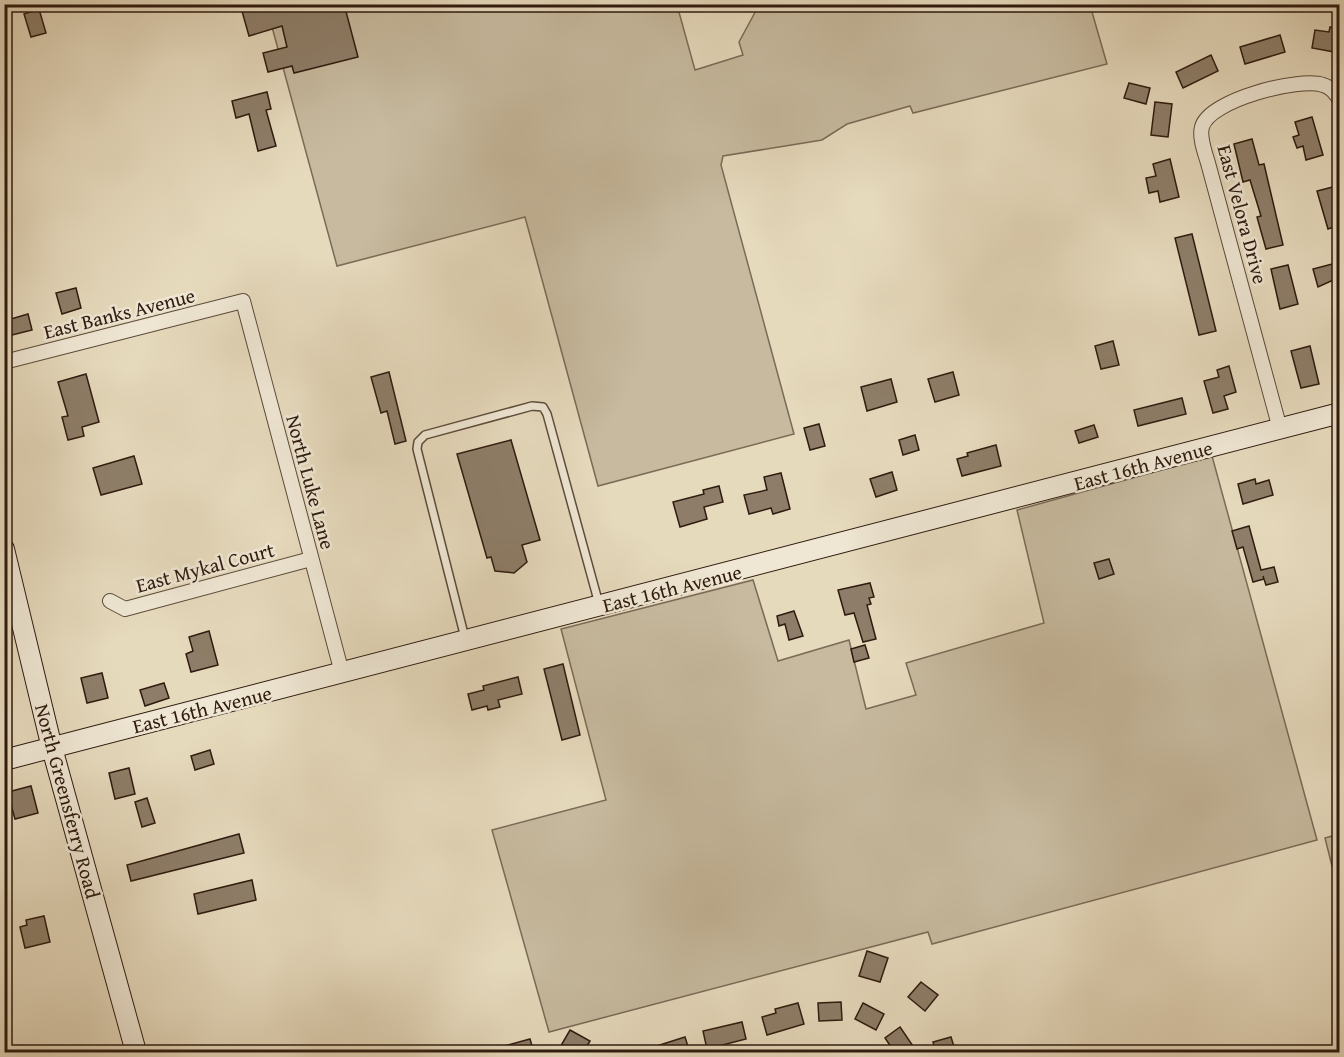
<svg xmlns="http://www.w3.org/2000/svg" width="1344" height="1057" viewBox="0 0 1344 1057" font-family="'Gentium Book Plus',serif">
  <style>
    .green { fill: #c7ba9f; stroke: #7b6a57; stroke-width: 1.5 }
    .building { fill: #8e7e69; stroke: #2f1b0f; stroke-width: 1.5 }
    .lines { fill: none; stroke-linecap: round; stroke-linejoin: round }
    .lane-casing { stroke: #5d4b3a; stroke-width: 10 }
    .street-casing { stroke: #5d4b3a; stroke-width: 16 }
    .secondary-casing { stroke: #2f1b0f; stroke-width: 22 }
    .lane { stroke: #efe7d4; stroke-width: 7 }
    .street { stroke: #efe7d4; stroke-width: 14 }
    .secondary { stroke: #efe7d4; stroke-width: 20 }
    .labels { text-anchor: middle; dominant-baseline: central; stroke-width: 5; stroke-linejoin: round; paint-order: stroke }
    .street-label { font-size: 20px; fill: #2f1b0f; stroke: #efe7d4 }
  </style>
  <rect width="100%" height="100%" fill="#e6dabd"/>
  <filter id="stains"><feTurbulence type="fractalNoise" baseFrequency=".00333" numOctaves="4"/><feColorMatrix values="0 0 0 0 .2 0 0 0 0 .09 0 0 0 0 .02 0 0 0 .5 -.17"/></filter>
  <radialGradient id="worn" r=".72"><stop offset=".6" stop-color="#630" stop-opacity="0"/><stop offset="1" stop-color="#630" stop-opacity=".3"/></radialGradient>
  <g class="green">
    <polygon points="266,5 677,5 695,70 743,55 739,42 759,5 1090,5 1107,64 913,113 910,106 847,124 822,140 723,156 721,165 794,434 598,486 525,217 337,266"/>
    <polygon points="1212,456 1317,840 932,944 928,932 549,1032 492,830 606,800 561,629 753,580 778,661 849,640 866,709 916,695 906,663 1044,623 1017,510"/>
    <polygon points="1339,834 1340,834 1339,894 1325,838"/>
  </g>
  <g class="building">
    <polygon points="240,4 344,4 358,57 294,73 292,66 268,72 263,53 287,47 282,26 249,36"/>
    <polygon points="39,9 46,33 31,37 24,14"/>
    <polygon points="1330,27 1340,29 1340,53 1312,48 1315,30 1329,32"/>
    <polygon points="1280,35 1285,52 1245,64 1240,47"/>
    <polygon points="1211,55 1218,71 1183,88 1176,72"/>
    <polygon points="1129,83 1150,88 1146,104 1124,98"/>
    <polygon points="267,92 271,109 266,110 276,146 258,151 249,114 236,118 232,101"/>
    <polygon points="1155,102 1172,104 1168,137 1151,135"/>
    <polygon points="1312,117 1323,155 1306,160 1303,146 1297,148 1293,137 1299,135 1295,122"/>
    <polygon points="1252,139 1259,165 1264,164 1283,245 1266,249 1257,217 1261,216 1250,180 1243,182 1234,144"/>
    <polygon points="1170,159 1179,197 1160,202 1158,191 1149,193 1146,178 1156,176 1153,164"/>
    <polygon points="1333,187 1340,209 1340,225 1328,229 1317,191"/>
    <polygon points="1192,234 1216,331 1199,335 1175,238"/>
    <polygon points="1340,262 1340,277 1318,287 1313,269"/>
    <polygon points="1288,265 1298,304 1280,309 1271,269"/>
    <polygon points="76,288 81,308 62,314 56,293"/>
    <polygon points="28,314 32,330 4,337 4,321"/>
    <polygon points="1113,341 1119,365 1101,369 1095,346"/>
    <polygon points="1310,346 1319,384 1301,388 1291,351"/>
    <polygon points="1229,366 1236,392 1224,396 1228,409 1213,413 1204,381 1219,377 1217,370"/>
    <polygon points="389,372 406,441 395,444 387,411 381,413 371,377"/>
    <polygon points="953,372 959,395 935,402 928,379"/>
    <polygon points="86,374 99,422 82,427 84,436 68,440 62,417 68,416 58,382"/>
    <polygon points="891,379 897,402 867,411 861,387"/>
    <polygon points="1182,398 1186,414 1138,426 1134,410"/>
    <polygon points="819,424 825,446 810,450 804,428"/>
    <polygon points="1094,425 1098,437 1079,443 1075,431"/>
    <polygon points="915,435 919,450 903,455 899,440"/>
    <polygon points="511,440 540,540 522,545 527,562 514,573 495,571 491,557 487,558 457,454"/>
    <polygon points="996,445 1001,466 962,476 957,459 968,456 967,453"/>
    <polygon points="134,456 142,484 101,495 93,468"/>
    <polygon points="892,472 897,490 876,497 870,479"/>
    <polygon points="781,473 790,509 773,514 771,508 749,514 744,495 767,490 764,477"/>
    <polygon points="1255,479 1256,484 1269,480 1273,495 1243,504 1238,484"/>
    <polygon points="719,486 723,502 704,507 707,519 680,527 673,502 704,494 703,490"/>
    <polygon points="1249,526 1261,570 1274,567 1278,582 1266,585 1263,576 1264,579 1253,582 1243,547 1237,549 1232,531"/>
    <polygon points="1109,559 1114,574 1099,579 1094,563"/>
    <polygon points="870,583 874,597 869,598 871,604 867,605 876,639 863,642 854,613 845,615 838,590"/>
    <polygon points="794,611 803,636 789,640 785,624 779,626 777,616"/>
    <polygon points="209,631 218,665 191,672 186,654 193,651 189,637"/>
    <polygon points="865,645 869,658 854,662 851,649"/>
    <polygon points="563,664 580,735 562,740 544,669"/>
    <polygon points="102,673 108,698 87,703 81,678"/>
    <polygon points="518,677 522,694 498,700 500,707 488,710 487,706 472,710 468,694 484,690 483,686"/>
    <polygon points="164,683 169,698 145,706 140,690"/>
    <polygon points="210,750 214,764 195,770 191,756"/>
    <polygon points="129,768 135,794 115,799 109,773"/>
    <polygon points="31,786 38,813 15,819 11,805 4,807 4,793"/>
    <polygon points="147,798 155,823 142,827 135,802"/>
    <polygon points="239,834 244,853 131,881 127,865"/>
    <polygon points="252,880 256,900 198,914 194,894"/>
    <polygon points="44,916 50,942 25,948 20,927 27,925 26,920"/>
    <polygon points="867,951 888,958 880,982 859,976"/>
    <polygon points="921,982 938,995 925,1011 908,997"/>
    <polygon points="841,1002 842,1020 819,1021 818,1003"/>
    <polygon points="798,1003 804,1024 767,1035 762,1017 776,1013 775,1009"/>
    <polygon points="863,1003 884,1014 876,1030 855,1019"/>
    <polygon points="742,1022 746,1039 707,1049 703,1031"/>
    <polygon points="900,1027 913,1046 904,1053 895,1053 885,1038"/>
    <polygon points="570,1030 590,1041 583,1053 565,1053 559,1049"/>
    <polygon points="685,1037 690,1053 645,1053 644,1050"/>
    <polygon points="951,1037 956,1053 936,1053 933,1042"/>
    <polygon points="530,1039 534,1053 493,1053 493,1049"/>
  </g>
  <g class="lines">
    <g class="lane-casing">
      <polyline id="lane" points="465,638 417,449 418,442 425,435 532,406 543,407 547,414 599,604"/>
    </g>
    <g class="street-casing">
      <g id="street">
        <polyline points="4,362 243,301 342,673"/>
        <path d="M 1280,429 L 1208,163 C 1205,153 1199,137 1202,127 C 1209,100 1299,77 1323,85 C 1331,87 1335,93 1340,100"/>
        <polyline points="110,601 125,609 311,559"/>
      </g>
    </g>
    <g class="secondary-casing">
      <g id="secondary">
        <polyline points="4,549 52,748 136,1052"/>
        <polyline points="4,760 1340,413"/>
      </g>
    </g>
    <use href="#lane" class="lane"/>
    <use href="#street" class="street"/>
    <use href="#secondary" class="secondary"/>
  </g>
  <g class="labels">
    <g class="street-label">
      <text transform="translate(1243 214) rotate(75)">East Velora Drive</text>
      <text transform="translate(119 313) rotate(-14)">East Banks Avenue</text>
      <text transform="translate(1143 465) rotate(-15)">East 16th Avenue</text>
      <text transform="translate(311 482) rotate(75)">North Luke Lane</text>
      <text transform="translate(205 567) rotate(-15)">East Mykal Court</text>
      <text transform="translate(672 588) rotate(-14)">East 16th Avenue</text>
      <text transform="translate(202 709) rotate(-14)">East 16th Avenue</text>
      <text transform="translate(68 801) rotate(75)">North Greensferry Road</text>
    </g>
  </g>
  <rect width="1344" height="1057" fill="none" stroke="#e6dabd" stroke-width="24"/>
  <rect x="6" y="6" width="1332" height="1045" fill="none" stroke="#2f1b0f" stroke-width="3"/>
  <rect x="12" y="12" width="1320" height="1033" fill="none" stroke="#2f1b0f" stroke-width="1.5"/>
  <rect width="100%" height="100%" filter="url(#stains)"/>
  <rect width="100%" height="100%" fill="url(#worn)"/>
</svg>
